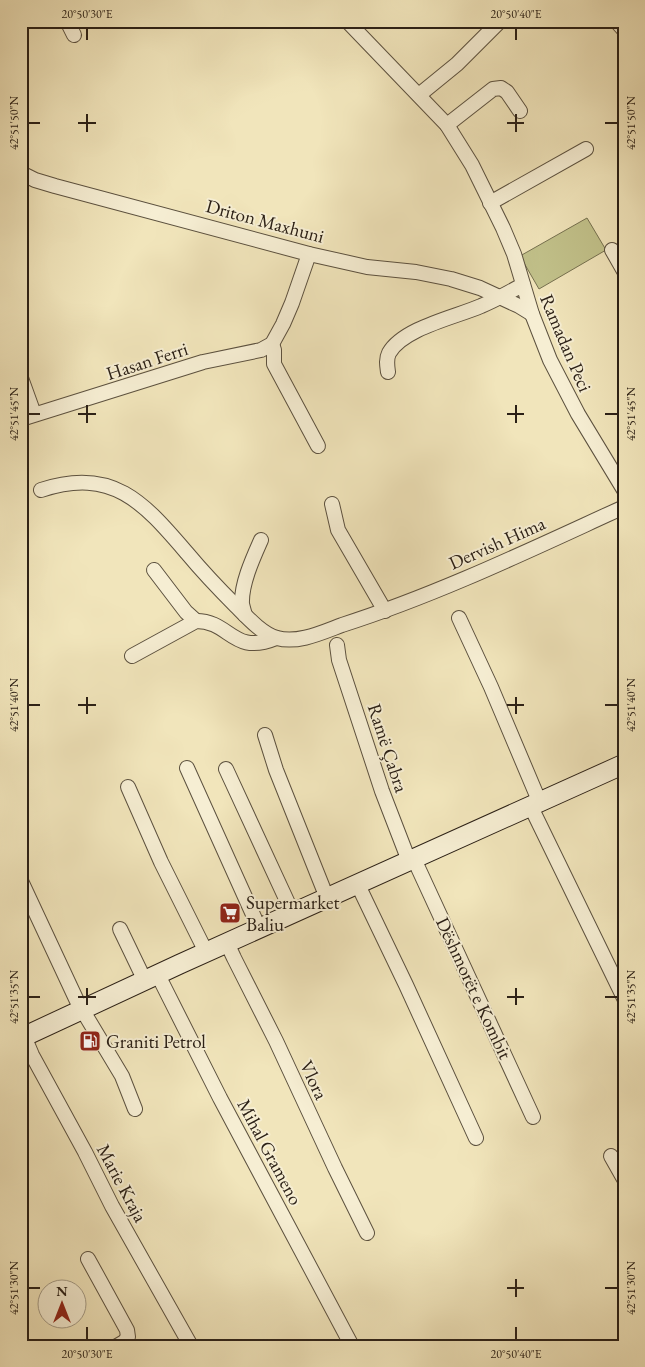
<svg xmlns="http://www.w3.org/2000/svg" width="645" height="1367" viewBox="0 0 645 1367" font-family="'EB Garamond',serif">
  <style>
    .green { fill: #c2c28b; stroke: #767150 }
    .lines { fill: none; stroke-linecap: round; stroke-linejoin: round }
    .minor-casing { stroke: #5c513f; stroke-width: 16 }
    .secondary-casing { stroke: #2b2016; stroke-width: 21 }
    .minor { stroke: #f6eed3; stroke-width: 14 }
    .secondary { stroke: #f6eed3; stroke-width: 19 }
    .ticks { fill: none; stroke: #2b2016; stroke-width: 2 }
    .labels { text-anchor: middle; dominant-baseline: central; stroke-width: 4; stroke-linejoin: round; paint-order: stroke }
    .street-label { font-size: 19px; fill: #2b2016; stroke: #f6eed3 }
    .poi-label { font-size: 19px; fill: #2b2016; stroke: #f6eed3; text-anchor: start }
    .neatline { fill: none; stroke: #2b2016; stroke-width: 2 }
    .ticks-label { font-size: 12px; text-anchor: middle; fill: #2b2016 }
  </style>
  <rect width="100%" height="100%" fill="#f1e5bb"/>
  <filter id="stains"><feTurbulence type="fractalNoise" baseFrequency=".004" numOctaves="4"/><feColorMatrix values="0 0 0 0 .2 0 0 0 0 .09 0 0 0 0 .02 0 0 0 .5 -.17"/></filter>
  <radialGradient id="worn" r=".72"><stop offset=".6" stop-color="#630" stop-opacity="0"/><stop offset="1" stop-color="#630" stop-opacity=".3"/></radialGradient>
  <polygon class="green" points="587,218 606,250 539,289 520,256"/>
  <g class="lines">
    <g class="minor-casing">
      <g id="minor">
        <polyline points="67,21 74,35"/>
        <polyline points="347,21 447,125 472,165 503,228 514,254 532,314 550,360 578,414 624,490"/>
        <polyline points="616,21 624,30"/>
        <polyline points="419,95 457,64 500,21"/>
        <polyline points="447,125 493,89 501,88 507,92 520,111"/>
        <polyline points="21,173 35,180 55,186 309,254 367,267 416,272 451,279 480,288 519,306 532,314"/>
        <polyline points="490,203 586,149"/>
        <polyline points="612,250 624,271"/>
        <polyline points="272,344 274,350 274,364 318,446"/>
        <path d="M 388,372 C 387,365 386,359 389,353 C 403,328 456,317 481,306 C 496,300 509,292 523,285"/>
        <polyline points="21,378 34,414"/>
        <polyline points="21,419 203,362 261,350 272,344 283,324 292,303 309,254"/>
        <path d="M 41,490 C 113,466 144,503 187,553 C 202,571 219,589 236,606 C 246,616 262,634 277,638 C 298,644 323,632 342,625 C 439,594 532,549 624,507"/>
        <polyline points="332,504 338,530 385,611"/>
        <polyline points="154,570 186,612 196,621"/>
        <path d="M 245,615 C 244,612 243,608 242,604 C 241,584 253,558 261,540"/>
        <polyline points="459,618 491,687 540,803"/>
        <polyline points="337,645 339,660 382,791 409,861"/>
        <path d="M 132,656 L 196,621 C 231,621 232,656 276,638"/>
        <polyline points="265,735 276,770 327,898"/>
        <polyline points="187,768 259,928"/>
        <polyline points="226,769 293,914"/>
        <polyline points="128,787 161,862 206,952"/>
        <polyline points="531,807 624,998"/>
        <polyline points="414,859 533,1117"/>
        <polyline points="21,881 77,1001 122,1076 135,1109"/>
        <polyline points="358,885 406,985 476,1138"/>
        <polyline points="120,929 145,981"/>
        <polyline points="227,943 234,958 276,1041 335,1168 367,1233"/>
        <polyline points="158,975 220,1098 352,1346"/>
        <polyline points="24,1036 32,1055 85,1152 112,1206 191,1346"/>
        <polyline points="611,1156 624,1179"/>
        <polyline points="88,1259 127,1330 128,1337 124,1342 117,1346"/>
      </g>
    </g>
    <g class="secondary-casing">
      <polyline id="secondary" points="21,1038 180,964 624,764"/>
    </g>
    <use href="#minor" class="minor"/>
    <use href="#secondary" class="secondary"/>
  </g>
  <path class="ticks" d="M 87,28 L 87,40M 516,28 L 516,40M 87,114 L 87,132M 516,114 L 516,132M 28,123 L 40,123M 78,123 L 96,123M 507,123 L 524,123M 605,123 L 618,123M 87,405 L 87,423M 516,405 L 516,423M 28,414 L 40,414M 78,414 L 96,414M 507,414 L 524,414M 605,414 L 618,414M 87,697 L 87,714M 516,697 L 516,714M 28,705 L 40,705M 78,705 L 96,705M 507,705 L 524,705M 605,705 L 618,705M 87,988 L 87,1005M 516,988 L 516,1005M 28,997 L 40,997M 78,997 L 96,997M 507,997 L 524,997M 605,997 L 618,997M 516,1279 L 516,1297M 28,1288 L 40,1288M 507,1288 L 524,1288M 605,1288 L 618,1288M 87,1327 L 87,1340M 516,1327 L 516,1340"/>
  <defs>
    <g id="supermarket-square" transform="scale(1.125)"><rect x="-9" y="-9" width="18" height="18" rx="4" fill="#8f2418" stroke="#f6eed3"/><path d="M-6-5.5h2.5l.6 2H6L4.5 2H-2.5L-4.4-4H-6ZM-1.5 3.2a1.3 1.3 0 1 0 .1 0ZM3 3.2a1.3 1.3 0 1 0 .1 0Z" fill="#fff"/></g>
    <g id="fuel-square" transform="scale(1.125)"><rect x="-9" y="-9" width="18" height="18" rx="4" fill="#8f2418" stroke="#f6eed3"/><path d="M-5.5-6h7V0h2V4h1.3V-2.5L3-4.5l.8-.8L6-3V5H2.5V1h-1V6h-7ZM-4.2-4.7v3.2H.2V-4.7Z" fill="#fff"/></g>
  </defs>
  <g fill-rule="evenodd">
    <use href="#supermarket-square" x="230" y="913"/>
    <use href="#fuel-square" x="90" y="1041"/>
  </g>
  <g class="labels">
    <g class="street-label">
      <text transform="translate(265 221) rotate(15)">Driton Maxhuni</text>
      <text transform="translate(566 343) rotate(67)">Ramadan Peci</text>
      <text transform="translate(147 361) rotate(-18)">Hasan Ferri</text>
      <text transform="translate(497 543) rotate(-24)">Dervish Hima</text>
      <text transform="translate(388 748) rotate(72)">Ramë Çabra</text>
      <text transform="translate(474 988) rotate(65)">Dëshmorët e Kombit</text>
      <text transform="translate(314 1080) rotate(65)">Vlora</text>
      <text transform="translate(270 1152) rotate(62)">Mihal Grameno</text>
      <text transform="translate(122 1183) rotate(62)">Marie Kraja</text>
    </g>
    <g class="poi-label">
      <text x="246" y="902">Supermarket<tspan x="246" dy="22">Baliu</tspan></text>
      <text x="106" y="1041">Graniti Petrol</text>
    </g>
  </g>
  <rect width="645" height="1367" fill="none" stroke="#f1e5bb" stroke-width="55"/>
  <g transform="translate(62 1304)"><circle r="24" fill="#f6eed3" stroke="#a59c87"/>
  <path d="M0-4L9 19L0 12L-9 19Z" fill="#8f2418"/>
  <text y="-8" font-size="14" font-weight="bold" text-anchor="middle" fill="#2b2016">N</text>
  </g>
  <rect x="28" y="28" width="590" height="1312" class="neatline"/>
  <g class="ticks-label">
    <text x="87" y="18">20°50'30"E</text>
    <text x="516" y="18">20°50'40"E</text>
    <text transform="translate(14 123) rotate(-90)" y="4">42°51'50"N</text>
    <text transform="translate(631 123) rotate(-90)" y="4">42°51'50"N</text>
    <text transform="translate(14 414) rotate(-90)" y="4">42°51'45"N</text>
    <text transform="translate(631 414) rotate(-90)" y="4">42°51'45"N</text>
    <text transform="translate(14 705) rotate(-90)" y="4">42°51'40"N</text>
    <text transform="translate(631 705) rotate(-90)" y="4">42°51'40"N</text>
    <text transform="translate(14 997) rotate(-90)" y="4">42°51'35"N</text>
    <text transform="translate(631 997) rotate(-90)" y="4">42°51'35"N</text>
    <text transform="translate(14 1288) rotate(-90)" y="4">42°51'30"N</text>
    <text transform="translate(631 1288) rotate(-90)" y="4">42°51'30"N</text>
    <text x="87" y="1358">20°50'30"E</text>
    <text x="516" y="1358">20°50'40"E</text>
  </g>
  <rect width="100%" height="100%" filter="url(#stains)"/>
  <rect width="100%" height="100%" fill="url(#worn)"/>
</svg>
